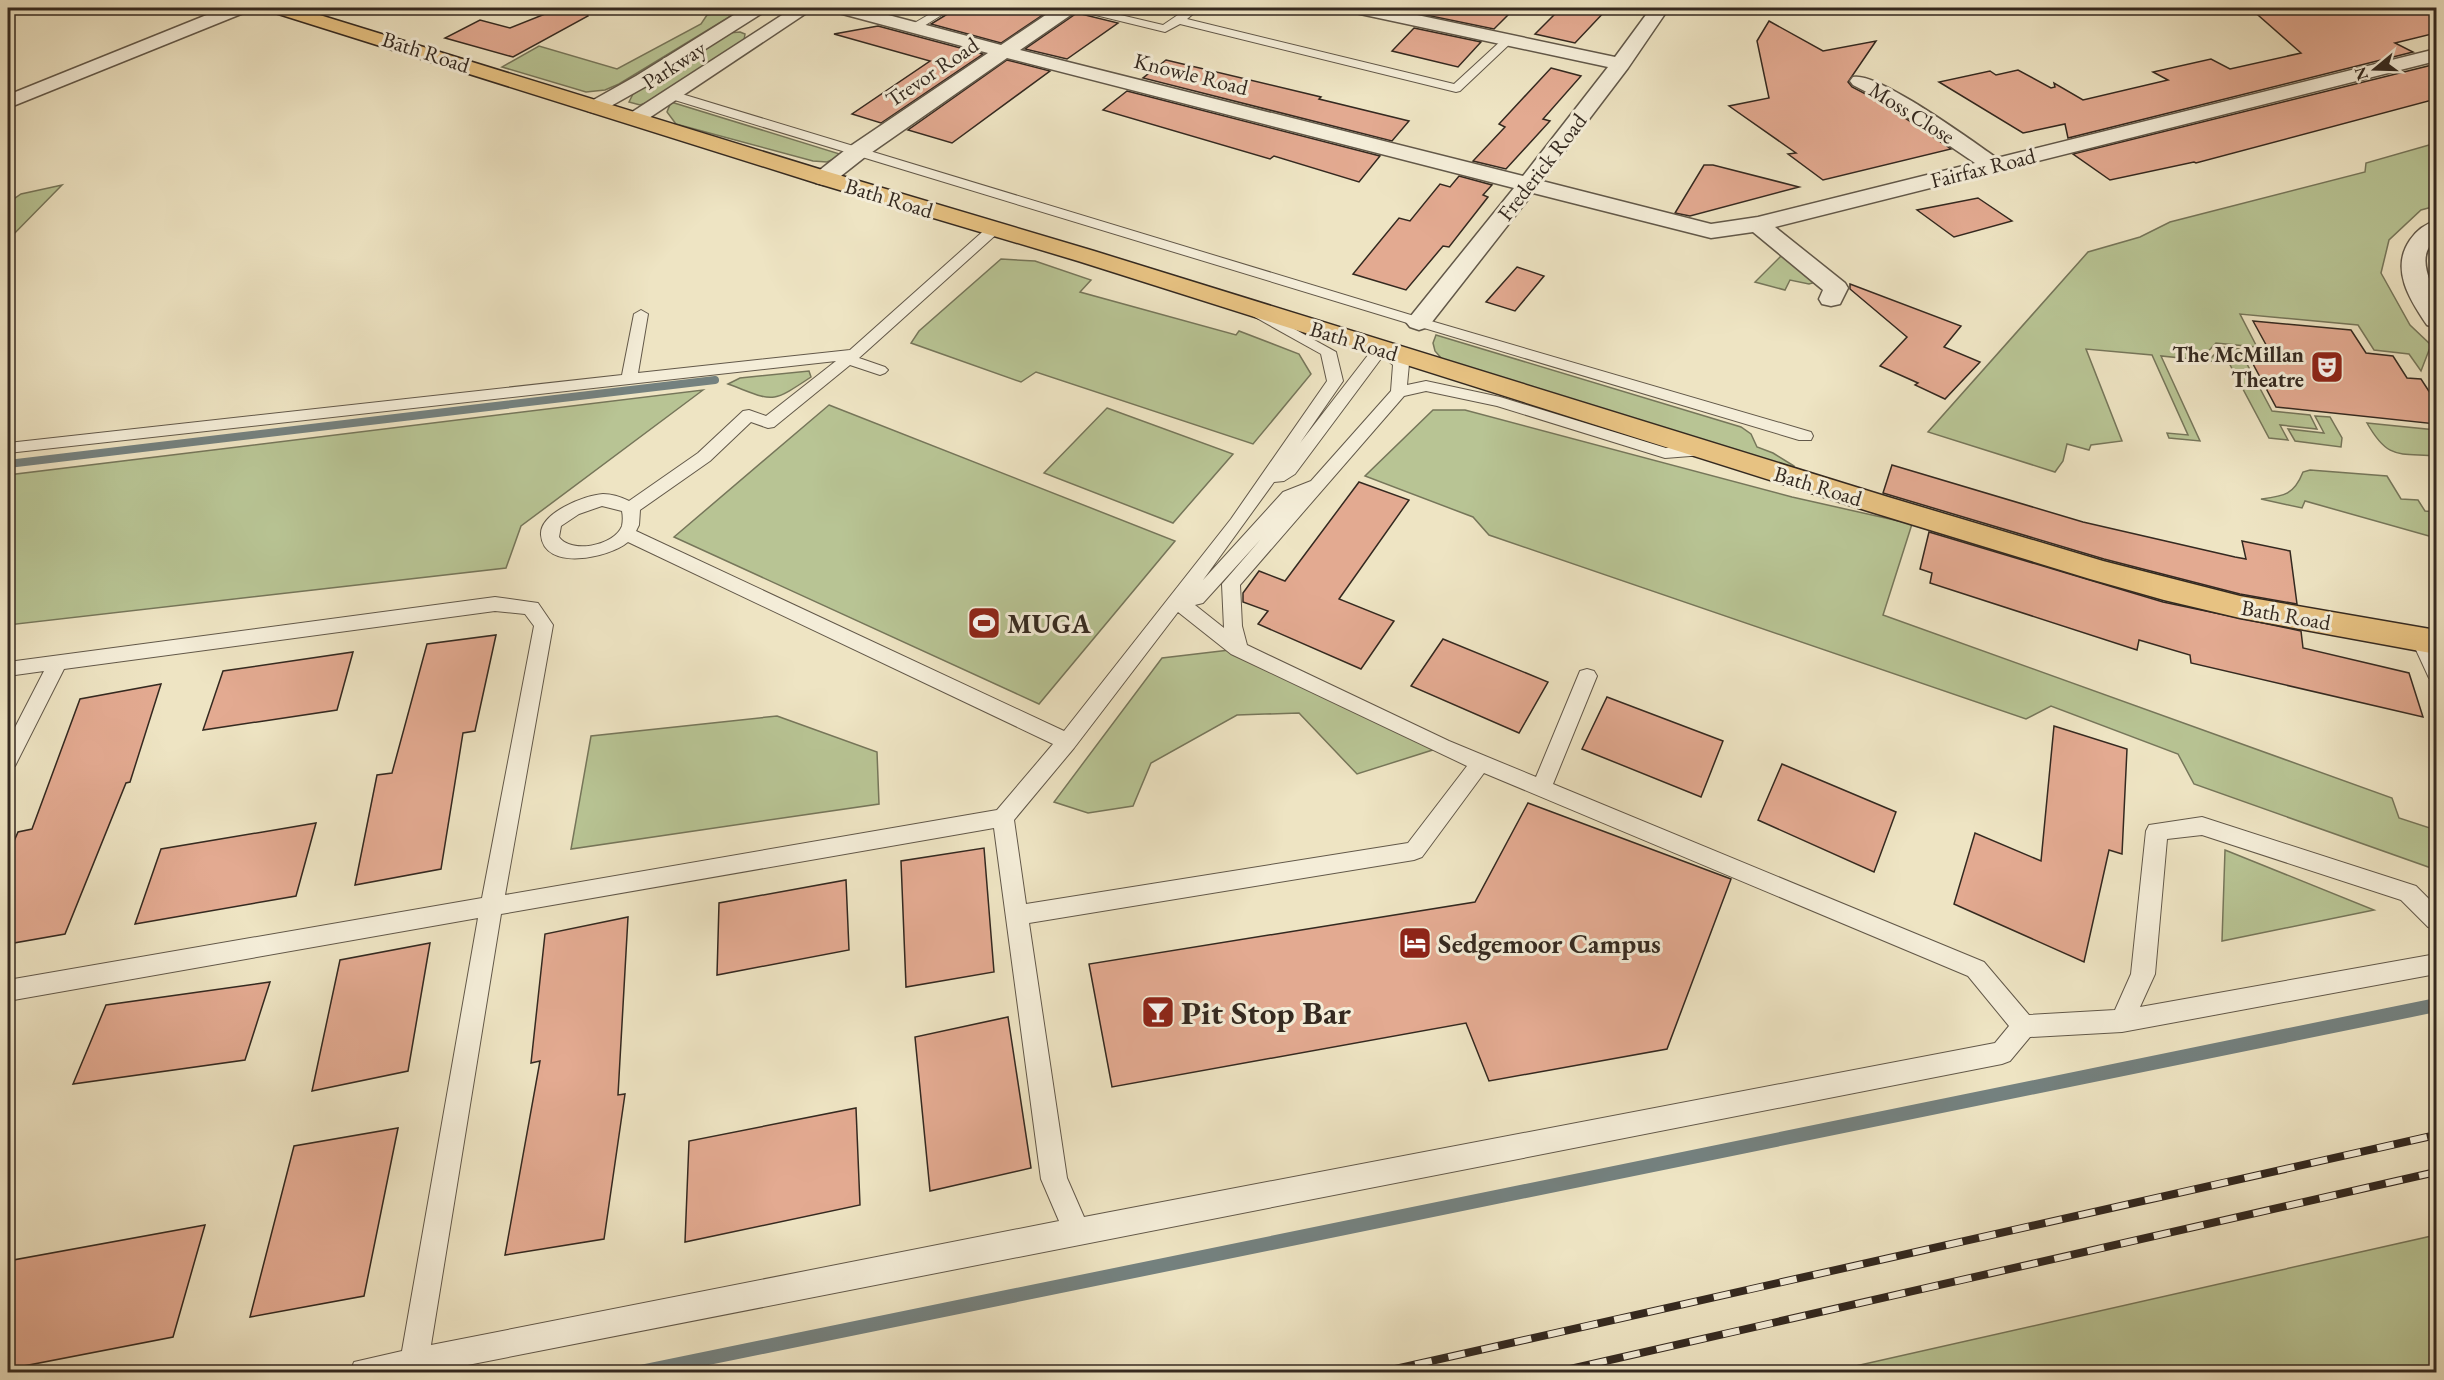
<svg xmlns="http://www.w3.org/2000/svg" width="2444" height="1380" viewBox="0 0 2444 1380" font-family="'EB Garamond',serif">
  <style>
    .green { fill: #b8c494; stroke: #76765a; stroke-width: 1.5 }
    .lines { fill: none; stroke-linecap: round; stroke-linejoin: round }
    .stream-far1 { stroke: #74817f; stroke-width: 8 }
    .stream { stroke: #74817f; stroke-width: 14 }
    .building { fill: #e3aa91; stroke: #342920; stroke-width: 1.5 }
    .lane-casing { stroke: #625849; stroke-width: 2 }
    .street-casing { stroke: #625849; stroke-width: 3 }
    .primary-casing { stroke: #342920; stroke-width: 3 }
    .lane { fill: #f4edd8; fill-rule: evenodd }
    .street { fill: #f4edd8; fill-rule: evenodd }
    .primary { fill: #e7c282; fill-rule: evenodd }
    .rail-casing { stroke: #342920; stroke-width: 8 }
    .rail { stroke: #f4edd8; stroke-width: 6; stroke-dasharray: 17; stroke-linecap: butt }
    .labels { text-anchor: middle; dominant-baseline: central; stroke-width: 6; stroke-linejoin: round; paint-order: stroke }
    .far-street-label { font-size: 22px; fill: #342920; stroke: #f4edd8 }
    .far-poi-label { font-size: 22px; font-weight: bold; fill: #342920; stroke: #f4edd8; text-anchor: end }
    .poi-label { font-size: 27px; font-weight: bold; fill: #342920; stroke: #f4edd8; text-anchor: start }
    .near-poi-label { font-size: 33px; font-weight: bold; fill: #342920; stroke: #f4edd8; text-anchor: start }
  </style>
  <rect width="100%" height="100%" fill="#eee4c3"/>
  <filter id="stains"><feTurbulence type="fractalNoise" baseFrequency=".00333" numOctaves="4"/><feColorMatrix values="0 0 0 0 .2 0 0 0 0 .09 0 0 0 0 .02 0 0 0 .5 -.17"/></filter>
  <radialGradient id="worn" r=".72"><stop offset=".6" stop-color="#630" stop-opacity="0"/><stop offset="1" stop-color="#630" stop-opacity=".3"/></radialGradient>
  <g class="green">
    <polygon points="720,8 744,8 619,84 605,90 586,92 502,67 539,46 617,69 701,24 707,15 722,12"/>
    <polygon points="740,32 745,34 744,40 654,100 640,105 629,102 633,94 728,33"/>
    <polygon points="671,102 843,155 827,162 813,161 676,124 667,112"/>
    <polygon points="2436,143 2436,206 2421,210 2389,240 2381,273 2410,325 2431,345 2421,371 2409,354 2374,350 2358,325 2240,314 2257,347 2216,343 2200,360 2161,356 2200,441 2169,438 2167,433 2188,435 2152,355 2086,349 2122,441 2091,445 2089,450 2067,444 2063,461 2055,472 1928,432 2088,252 2140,237 2170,222 2365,172 2366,163"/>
    <polygon points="62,185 8,240 8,203 21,194"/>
    <polygon points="1785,252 1816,282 1809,284 1790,280 1785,290 1755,282"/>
    <polygon points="1001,259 1035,261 1091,280 1080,292 1236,335 1239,331 1299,354 1311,374 1253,444 1036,372 1021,382 911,343 919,331"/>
    <polygon points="1436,335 1741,427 1751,434 1757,447 1773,453 1794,466 1794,468 1442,359 1435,351 1433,343"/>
    <polygon points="2222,347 2239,349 2272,411 2310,415 2317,429 2280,425 2288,440 2269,438 2229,363 2208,361"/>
    <path d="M 809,371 L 811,377 C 769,405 774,401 728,384 L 740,378 Z"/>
    <polygon points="703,390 521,526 506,568 8,625 8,475"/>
    <polygon points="829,405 1175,541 1039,704 674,537"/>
    <polygon points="1107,408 1233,454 1173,523 1044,473"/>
    <polygon points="1433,410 1465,410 1792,497 1912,524 1883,615 2392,798 2399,818 2436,830 2436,873 2431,868 2194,784 2178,754 2051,706 2026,719 1489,535 1473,517 1365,476"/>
    <polygon points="2315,416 2330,417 2342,438 2341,447 2295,441 2288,429 2324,433"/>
    <path d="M 2367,423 L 2436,430 L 2436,456 C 2398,453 2388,460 2367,423 Z"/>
    <path d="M 2310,470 L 2387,476 L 2401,499 L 2418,500 L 2425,511 L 2436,512 L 2436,538 L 2305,501 L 2302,508 L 2261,499 C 2284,496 2294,495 2303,472 Z"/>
    <polygon points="1238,649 1442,747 1357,774 1299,713 1237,715 1151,763 1133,806 1088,813 1054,802 1162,658"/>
    <polygon points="777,716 877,752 879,804 571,849 591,736"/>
    <polygon points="2225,850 2374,910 2222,941"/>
    <polygon points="2436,1235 2436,1372 1829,1372"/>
  </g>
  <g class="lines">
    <polyline class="stream-far1" points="8,464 715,380"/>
    <polyline class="stream" points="640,1372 2436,1005"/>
  </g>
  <g class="building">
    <polygon points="560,8 584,8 588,16 513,57 445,38 480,20 510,28"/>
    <polygon points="979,8 1053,8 1001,43 931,24 949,13"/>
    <polygon points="1433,8 1515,8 1494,29 1426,15"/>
    <polygon points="1561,8 1608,8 1575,43 1535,34"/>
    <polygon points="2250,8 2339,8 2344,12 2436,13 2436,33 2395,43 2413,52 2068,138 2065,124 2023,133 1939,82 1990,71 1996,75 2018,70 2051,88 2055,87 2054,83 2083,100 2168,80 2153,72 2211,59 2230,69 2301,53"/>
    <polygon points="1077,13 1118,23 1067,59 1025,49"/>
    <polygon points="1769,21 1823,51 1876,41 1848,82 1852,87 1881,102 1951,149 1823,180 1788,154 1796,153 1729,106 1769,98 1757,41"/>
    <polygon points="878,26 983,54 881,123 852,114 930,61 834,34"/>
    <polygon points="1414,28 1481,42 1458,67 1392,51"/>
    <polygon points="1007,60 1050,71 952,143 908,130"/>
    <polygon points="1166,60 1321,97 1319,99 1409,121 1392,141 1143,78"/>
    <polygon points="2436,64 2436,99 2196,163 2194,162 2110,180 2073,154"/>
    <polygon points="1551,68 1581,76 1543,119 1550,121 1506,169 1473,161 1505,127 1499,124"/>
    <polygon points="1127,91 1380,156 1359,182 1274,156 1270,159 1103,110"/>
    <polygon points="1704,165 1713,165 1799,187 1690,216 1675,213"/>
    <polygon points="1459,176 1492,185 1483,195 1488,197 1449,247 1443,246 1406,290 1353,274 1399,218 1410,221 1440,184 1450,187"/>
    <polygon points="1978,198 2012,221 1954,237 1917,210"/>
    <polygon points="1517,267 1544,276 1515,311 1486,302"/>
    <polygon points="1850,284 1961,326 1944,347 1980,362 1945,399 1915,385 1918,383 1880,366 1907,337 1850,289"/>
    <polygon points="2253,321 2351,330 2366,353 2393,356 2407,378 2421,379 2436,402 2436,424 2276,407 2245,349 2270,352"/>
    <polygon points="1892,465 2083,522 2235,557 2246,559 2242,541 2290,551 2297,604 2240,594 2104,559 1883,493"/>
    <polygon points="1359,482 1409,500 1339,599 1394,621 1361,669 1258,624 1268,611 1243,602 1243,593 1259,571 1285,581"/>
    <polygon points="1929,532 2163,602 2301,631 2303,648 2409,673 2423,717 2191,663 2190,655 2139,640 2137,650 1930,583 1932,573 1920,569"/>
    <polygon points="496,635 475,731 463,733 441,869 355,885 377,775 392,773 427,644"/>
    <polygon points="1443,639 1548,682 1519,733 1411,686"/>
    <polygon points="353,652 337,710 203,730 223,671"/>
    <polygon points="161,684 130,782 126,783 65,934 8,944 8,855 18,832 32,829 80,699"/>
    <polygon points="1607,697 1723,741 1701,797 1582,749"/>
    <polygon points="2054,726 2127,749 2122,854 2109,850 2084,962 1954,904 1975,833 2041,861"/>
    <polygon points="1782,764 1896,812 1874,872 1758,820"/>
    <polygon points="1528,803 1731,879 1667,1049 1489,1081 1466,1023 1112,1087 1089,964 1475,902"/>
    <polygon points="316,823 296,896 135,924 161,849"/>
    <polygon points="984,848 994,972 906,987 901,861"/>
    <polygon points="846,880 849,950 717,975 719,903"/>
    <polygon points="628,917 618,1095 625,1094 604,1239 505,1255 540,1061 531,1063 545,934"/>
    <polygon points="430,943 408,1071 312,1091 340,960"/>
    <polygon points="270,982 245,1060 73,1084 106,1005"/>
    <polygon points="1008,1017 1031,1168 930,1191 915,1037"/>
    <polygon points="856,1108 860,1205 685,1242 689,1141"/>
    <polygon points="398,1128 364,1296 250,1317 294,1146"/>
    <polygon points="205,1225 173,1337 8,1369 8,1261"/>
  </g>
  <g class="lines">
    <g class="lane-casing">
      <g id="lane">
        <polygon points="940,8 953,8 919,29 911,29 911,25"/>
        <polygon points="1073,8 1091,8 1163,25 1188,8 1200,8 1187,19 1454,84 1504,38 1508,37 1514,40 1460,91 1456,92 1180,24 1165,32 1075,10"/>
        <polygon points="672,91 1424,319 1811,432 1813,436 1811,440 1799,440 1414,325 668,98 668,92"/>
        <path d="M 994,225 L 1001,229 L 999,232 L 859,358 L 885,367 L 888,370 L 885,373 L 880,375 L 850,365 L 774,427 L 768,428 L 751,422 L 710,461 L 640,510 L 639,525 L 636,531 L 1064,731 L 1231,519 L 1327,381 L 1321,354 L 1253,316 L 1251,313 L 1253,310 L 1258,309 L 1336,352 L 1343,381 L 1300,443 L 1375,346 C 1389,342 1400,353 1409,364 L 1407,385 L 1426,381 L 1500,397 L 1666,448 L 1703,445 L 1709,446 L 1711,450 L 1709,454 L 1703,455 L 1665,458 L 1497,406 L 1426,391 L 1404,396 L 1240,585 L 1242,626 L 1247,645 L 1449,741 L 1536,777 L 1580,671 L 1587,669 L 1594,671 L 1597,676 L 1553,784 L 1984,962 L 2029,1015 L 2115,1010 L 2131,974 L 2146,831 L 2149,825 L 2202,817 L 2416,886 L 2436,906 L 2436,930 L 2428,927 L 2401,900 L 2202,835 L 2167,839 L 2155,974 L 2140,1007 L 2436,954 L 2436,974 L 2122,1032 L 2030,1037 L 2010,1061 L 2002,1064 L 432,1372 L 350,1372 L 354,1362 L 402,1351 L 478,918 L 8,1001 L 8,980 L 482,898 L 534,626 L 525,614 L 495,611 L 64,669 L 15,766 L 8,768 L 8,741 L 44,671 L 8,676 L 8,662 L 495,597 L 538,603 L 553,625 L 505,895 L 997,810 L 1053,744 L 628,542 C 609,558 544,572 541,535 C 539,513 585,495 603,494 C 612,494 621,497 629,501 L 698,453 L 743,411 L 749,410 L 766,416 L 836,361 L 8,453 L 8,443 L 622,375 L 634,314 L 641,310 L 648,314 L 638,373 L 850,350 L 989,226 ZM 1383,356 L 1393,365 L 1391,391 L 1311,481 L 1283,492 L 1203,580 L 1274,482 L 1284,481 L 1295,474 ZM 602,506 L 622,511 C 623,516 623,521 622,526 C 614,546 571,554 559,537 L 561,526 L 579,514 ZM 1261,539 L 1222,584 L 1224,628 L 1195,605 L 1203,603 ZM 1178,612 L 1231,654 L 1467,766 L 1408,843 L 1026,904 L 1014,820 L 1074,748 ZM 1484,773 L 1968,976 L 2009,1026 L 1995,1043 L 1084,1217 L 1067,1178 L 1029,923 L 1414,860 L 1422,857 ZM 994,828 L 1041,1179 L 1059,1221 L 431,1345 L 501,914 Z"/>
        <polygon points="2420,632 2427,634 2436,654 2436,680 2429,678 2411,639 2413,634"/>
      </g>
    </g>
    <g class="street-casing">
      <g id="street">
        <polygon points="224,8 248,8 246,12 8,108 8,95"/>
        <polygon points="745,8 766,8 764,12 650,84 602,111 595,113 588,111 585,107 588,103 636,76"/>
        <polygon points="793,8 814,8 643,122 636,124 629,122 625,118 629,114"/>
        <path d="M 833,8 L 862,8 L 1001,45 L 1056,8 L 1077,8 L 1075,12 L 1020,50 L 1523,176 L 1608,67 L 1360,14 L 1353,12 L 1351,8 L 1384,8 L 1615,57 L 1651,8 L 1669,8 L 1628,68 L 1542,181 L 1711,224 L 1758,217 L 1975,163 L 1882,100 L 1853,85 L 1850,81 L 1853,77 C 1877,71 1972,141 1997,158 L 2436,49 L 2436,61 L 1775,227 L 1845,283 L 1848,288 L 1840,304 L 1831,306 L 1822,304 L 1819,299 L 1823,290 L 1753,232 L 1711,238 L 1533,193 L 1428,327 L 1419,330 L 1410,327 L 1406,322 L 1514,188 L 1007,58 L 865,157 L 832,183 L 824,185 L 816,183 L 813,178 L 816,173 L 849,147 L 988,53 L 835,12 Z"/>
        <path d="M 2436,221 L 2436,239 C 2415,257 2431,279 2436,300 C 2438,307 2437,320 2436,328 L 2427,325 C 2410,300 2390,269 2410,240 C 2417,230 2425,224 2436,221 Z"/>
      </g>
    </g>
    <g class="primary-casing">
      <polygon id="primary" points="270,8 297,8 832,173 1094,251 1888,497 2103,561 2240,596 2436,630 2436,654 2240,618 2164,600 2090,579 1868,511 1078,261 816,183 272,12"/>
    </g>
    <use href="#lane" class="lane"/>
    <use href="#street" class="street"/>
    <use href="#primary" class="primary"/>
    <g class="rail-casing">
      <g id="rail">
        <polyline points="1382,1372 2436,1135"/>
        <polyline points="1557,1372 2436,1172"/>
      </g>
    </g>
    <use href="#rail" class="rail"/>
  </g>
  <defs>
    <g id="theatre-square" transform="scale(1.725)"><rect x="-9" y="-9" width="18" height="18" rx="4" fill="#8f2418" stroke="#f4edd8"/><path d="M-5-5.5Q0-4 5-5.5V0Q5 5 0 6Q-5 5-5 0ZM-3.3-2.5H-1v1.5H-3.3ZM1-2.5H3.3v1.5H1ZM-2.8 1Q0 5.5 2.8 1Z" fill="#fff"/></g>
    <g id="stadium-square" transform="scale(1.725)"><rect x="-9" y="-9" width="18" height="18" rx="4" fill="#8f2418" stroke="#f4edd8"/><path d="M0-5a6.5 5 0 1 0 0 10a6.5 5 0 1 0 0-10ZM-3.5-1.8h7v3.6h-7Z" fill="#fff"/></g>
    <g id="hotel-square" transform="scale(1.725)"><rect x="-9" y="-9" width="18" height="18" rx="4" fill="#8f2418" stroke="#f4edd8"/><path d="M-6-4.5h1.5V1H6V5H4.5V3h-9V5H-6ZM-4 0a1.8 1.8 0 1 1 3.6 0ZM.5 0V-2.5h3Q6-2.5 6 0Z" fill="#fff"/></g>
    <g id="bar-square" transform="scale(1.725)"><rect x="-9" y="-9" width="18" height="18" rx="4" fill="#8f2418" stroke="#f4edd8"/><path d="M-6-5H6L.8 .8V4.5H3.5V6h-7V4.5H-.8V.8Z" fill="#fff"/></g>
  </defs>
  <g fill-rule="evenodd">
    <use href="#theatre-square" x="2327" y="367"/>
    <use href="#stadium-square" x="984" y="623"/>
    <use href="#hotel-square" x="1415" y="943"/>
    <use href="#bar-square" x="1158" y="1012"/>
  </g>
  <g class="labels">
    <g class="far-street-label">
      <text transform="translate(426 52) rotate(18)">Bath Road</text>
      <text transform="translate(674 65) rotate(-33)">Parkway</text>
      <text transform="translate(932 72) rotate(-34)">Trevor Road</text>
      <text transform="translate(1191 74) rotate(14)">Knowle Road</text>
      <text transform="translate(1912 113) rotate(32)">Moss Close</text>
      <text transform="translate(1542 167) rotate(-52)">Frederick Road</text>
      <text transform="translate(1983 168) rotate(-14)">Fairfax Road</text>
      <text transform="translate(889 198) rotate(17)">Bath Road</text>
      <text transform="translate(1354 341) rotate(17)">Bath Road</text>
      <text transform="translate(1818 486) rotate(17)">Bath Road</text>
      <text transform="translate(2286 615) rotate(10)">Bath Road</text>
    </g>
    <g class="far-poi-label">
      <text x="2304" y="354">The McMillan<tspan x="2304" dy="25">Theatre</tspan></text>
    </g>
    <g class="poi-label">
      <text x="1007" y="623">MUGA</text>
      <text x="1438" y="943">Sedgemoor Campus</text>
    </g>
    <g class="near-poi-label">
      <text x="1181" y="1012">Pit Stop Bar</text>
    </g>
  </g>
  <rect width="2444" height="1380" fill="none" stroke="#eee4c3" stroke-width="30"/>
  <rect x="9" y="9" width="2426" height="1362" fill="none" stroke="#342920" stroke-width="3"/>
  <rect x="15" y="15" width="2414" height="1350" fill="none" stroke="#342920" stroke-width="1.5"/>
  <g transform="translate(2375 69) rotate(251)" stroke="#f4edd8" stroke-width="4.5" paint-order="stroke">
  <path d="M0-4.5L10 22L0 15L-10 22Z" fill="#342920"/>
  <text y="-9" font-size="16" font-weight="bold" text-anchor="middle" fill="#342920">N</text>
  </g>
  <rect width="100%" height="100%" filter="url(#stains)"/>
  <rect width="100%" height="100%" fill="url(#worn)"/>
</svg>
